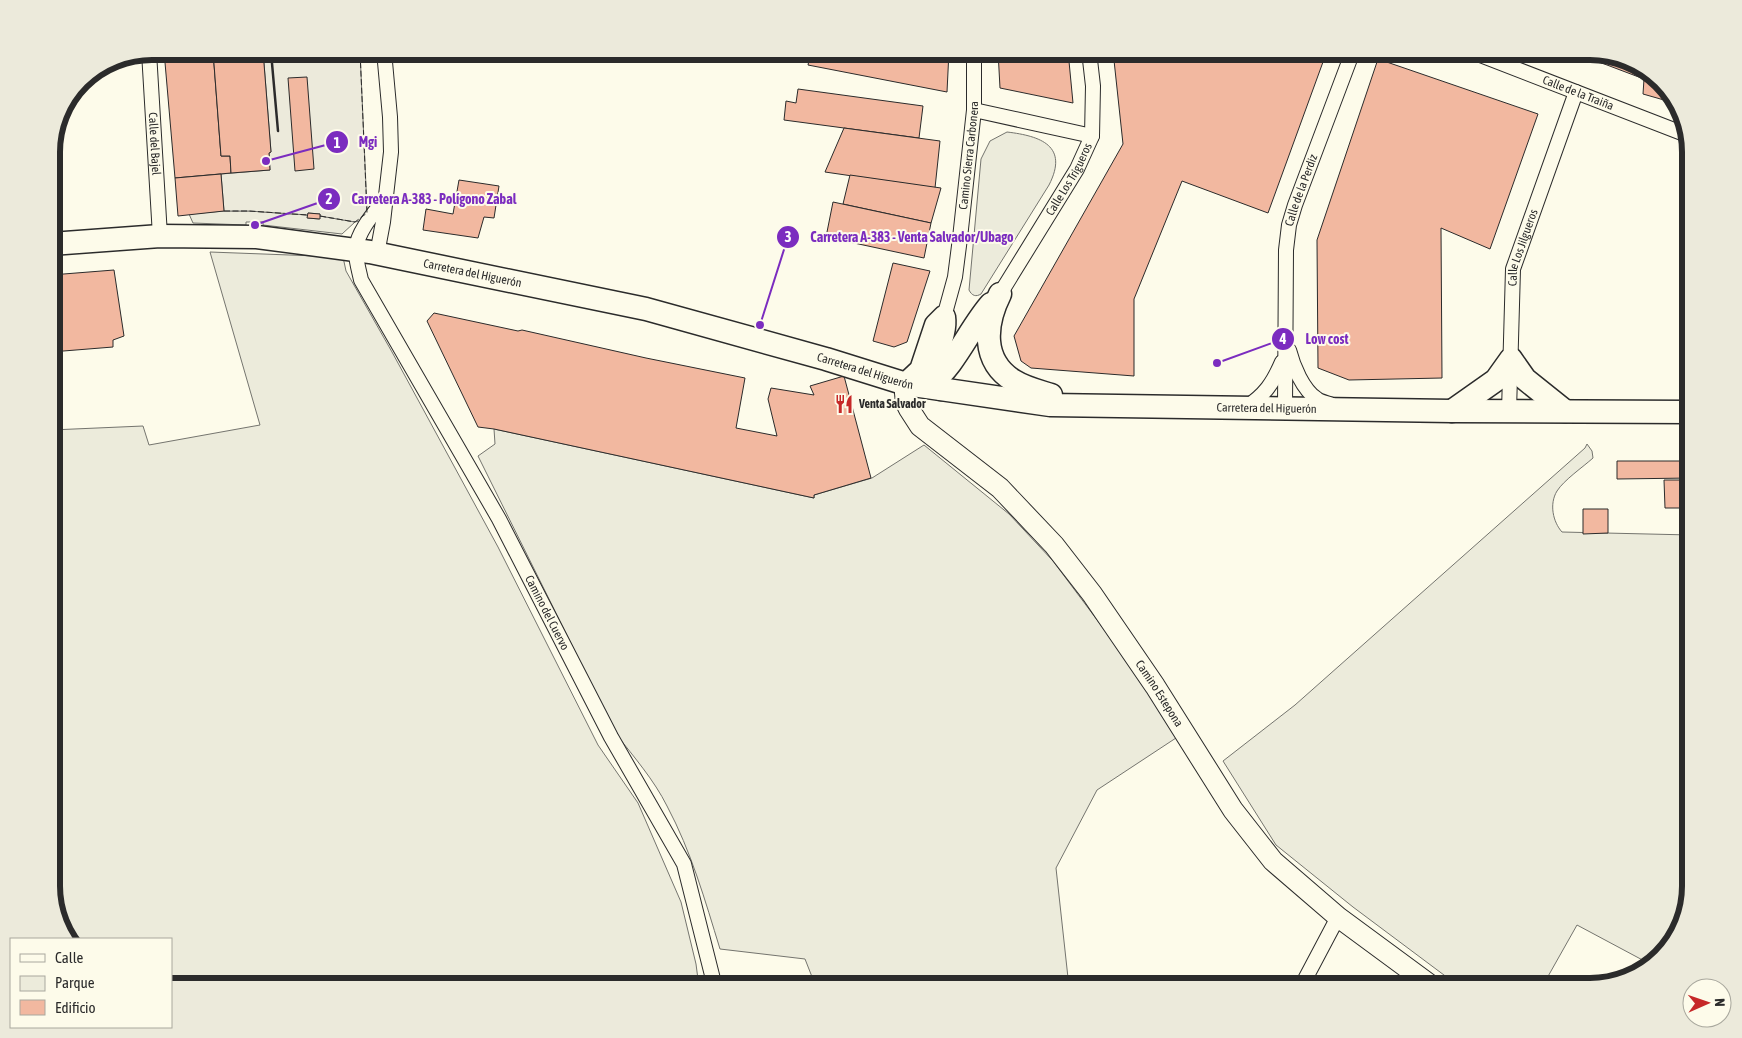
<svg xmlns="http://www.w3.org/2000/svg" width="1742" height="1038" viewBox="0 0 1742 1038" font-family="'Asap Condensed',sans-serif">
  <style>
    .green { fill: #ecebdb; stroke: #74746e }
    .parking { fill: #eceadb; stroke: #74746e }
    .building { fill: #f2b8a0; stroke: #2b2b2b }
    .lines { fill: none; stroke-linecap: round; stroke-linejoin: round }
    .street-casing { stroke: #2b2b2b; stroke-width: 16 }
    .secondary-casing { stroke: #2b2b2b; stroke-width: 22 }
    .primary-casing { stroke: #2b2b2b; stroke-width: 25 }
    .street { stroke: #fdfbea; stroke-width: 14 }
    .secondary { stroke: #fdfbea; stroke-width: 20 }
    .primary { stroke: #fdfbea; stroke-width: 22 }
    .fence { stroke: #2b2b2b; stroke-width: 1; stroke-dasharray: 6 2.5; stroke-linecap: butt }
    .wall { stroke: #2b2b2b; stroke-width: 2.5 }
    .labels { text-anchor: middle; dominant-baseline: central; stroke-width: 4; stroke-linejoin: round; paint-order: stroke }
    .street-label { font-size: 12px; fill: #2b2b2b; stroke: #fdfbea }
    .poi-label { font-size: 12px; font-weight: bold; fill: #2b2b2b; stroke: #fdfbea; text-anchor: start }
    .rim { fill: none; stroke: #2b2b2b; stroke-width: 6 }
    .leader { fill: none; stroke: #7b2cbf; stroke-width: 2 }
    .callout-dot { fill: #7b2cbf; stroke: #fdfbea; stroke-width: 2 }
    .mark-label { font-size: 15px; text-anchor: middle; font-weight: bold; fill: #fff }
    .callout-label { font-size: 14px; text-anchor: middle; font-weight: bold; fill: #7b2cbf; stroke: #fdfbea; stroke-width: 4; stroke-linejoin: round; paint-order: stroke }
  </style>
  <rect width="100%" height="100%" fill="#fdfbea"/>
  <g class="green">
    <path d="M 1007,132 C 1041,136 1069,146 1049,185 L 981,294 C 976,297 972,296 969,290 L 981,159 L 990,141 Z"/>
    <polygon points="224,211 249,211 307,215 308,218 319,219 320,216 355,222 342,234 263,225 263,222 246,222 246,225 193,223 189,214"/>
    <polygon points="210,252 343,257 346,271 392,352 498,547 598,745 638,803 681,902 696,964 699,987 171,987 171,939 67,939 65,937 51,892 51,430 143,426 149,445 260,425"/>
    <path d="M 494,429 L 814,498 L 814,495 L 872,478 L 924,445 L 1009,514 L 1053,561 L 1142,680 L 1179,736 L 1097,790 L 1056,868 L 1069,987 L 816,987 L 805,959 L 720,949 C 705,900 691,851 667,806 C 654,780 634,757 616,734 L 478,456 L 495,444 Z"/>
    <path d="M 1587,444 L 1592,451 L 1593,458 C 1583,467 1564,480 1557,491 C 1549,504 1553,522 1562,532 L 1691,535 L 1691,886 L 1677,937 L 1650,964 L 1577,925 L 1542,987 L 1460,987 L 1353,907 L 1276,845 L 1223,761 L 1295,705 L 1585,448 Z"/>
  </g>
  <polygon class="parking" points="263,51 360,51 367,209 367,213 359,221 355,222 320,216 320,214 308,213 308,215 249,211 224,211 221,174 270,170 269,153 271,152"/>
  <g class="building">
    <polygon points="164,51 213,51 221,156 230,156 231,173 175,178"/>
    <polygon points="213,51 263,51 271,152 269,153 270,170 231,173 230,156 221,156"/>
    <polygon points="811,51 949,51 947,92 808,65"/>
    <polygon points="998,51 1068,51 1073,103 1000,88"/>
    <polygon points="1113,51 1327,51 1268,213 1182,181 1134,299 1134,376 1031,368 1021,361 1014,336 1123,144"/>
    <polygon points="1570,51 1590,51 1641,65 1677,101 1678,104 1643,94 1644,79"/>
    <polygon points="1378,59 1538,114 1490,249 1441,228 1442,378 1349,380 1318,368 1317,240"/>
    <polygon points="307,77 314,169 295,171 288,78"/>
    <polygon points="798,89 923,106 919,138 784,120 786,101 796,103"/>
    <polygon points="844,128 940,141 935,188 825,172"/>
    <polygon points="221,174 224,211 178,216 175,178"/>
    <polygon points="850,175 941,188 931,223 843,204"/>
    <polygon points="459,180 499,186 494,218 484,217 478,238 423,230 426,209 453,214"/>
    <polygon points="833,202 931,223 924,258 826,237"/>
    <polygon points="308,213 320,214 320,219 307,218"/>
    <polygon points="893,263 930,271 907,342 894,347 873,341"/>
    <polygon points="114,270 124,336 113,340 113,347 51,352 51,275"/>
    <polygon points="434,313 518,331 522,330 646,358 745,378 736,428 777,436 768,399 771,388 814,395 810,386 844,376 871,478 814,495 814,498 494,429 478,427 427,321"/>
    <polygon points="1617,461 1691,461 1691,478 1617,479"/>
    <polygon points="1664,480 1680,480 1681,508 1665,508"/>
    <polygon points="1583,509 1608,509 1608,533 1583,534"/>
  </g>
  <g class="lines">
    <g class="street-casing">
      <g id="street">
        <path id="s1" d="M 1470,51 L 1687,135"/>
        <path id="s2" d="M 149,52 L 160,236"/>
        <polyline points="974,110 1092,136"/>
        <path id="s3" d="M 384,200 C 374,213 358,231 356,248 C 355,258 359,270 361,280 L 499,519 L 611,737 L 684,864 L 715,987"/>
        <polyline points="377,254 383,222 391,152 390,117 384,51"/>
        <path id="s4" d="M 1000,294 L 1077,169 L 1092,136 L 1093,86 L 1089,51"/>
        <path id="s5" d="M 944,317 L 955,277 L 960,238 L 974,110 L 974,51"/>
        <path d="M 1289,350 C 1293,366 1303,390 1317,399 C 1321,402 1327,403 1332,405"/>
        <path d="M 1245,408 C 1265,395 1273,383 1282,362"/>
        <path id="s6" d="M 1285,409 L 1286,250 L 1289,225 L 1295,205 L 1353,51"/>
        <path id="s7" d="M 1509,411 L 1513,269 L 1576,92"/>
        <polyline points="1301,987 1338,917"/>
      </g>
    </g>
    <g class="secondary-casing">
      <g id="secondary">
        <path id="s8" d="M 906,384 L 905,393 L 906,403 L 909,409 L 920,426 L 1000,488 L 1054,545 L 1092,594 L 1155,686 L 1233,810 L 1273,861 L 1338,917 L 1433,987"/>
      </g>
    </g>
    <g class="primary-casing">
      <g id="primary">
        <path id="s9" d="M 51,244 L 160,236 L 257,237 L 370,252 L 646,309 L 826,359 L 906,384 L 1050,405 L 1452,411 L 1691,412"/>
        <path d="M 1000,294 C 985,324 981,361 1014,381 C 1025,388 1038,391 1051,395"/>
        <path d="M 932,382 C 954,367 971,326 991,304"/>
        <path d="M 906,384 L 921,370 L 936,325 L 944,317 C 948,343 918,373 941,389"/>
        <polyline points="1452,411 1496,380 1511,359 1525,379 1565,411"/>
      </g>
    </g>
    <use href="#street" class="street"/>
    <use href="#secondary" class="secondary"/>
    <use href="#primary" class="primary"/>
    <g class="fence">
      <polyline points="224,211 249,211 308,215"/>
      <polyline points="320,216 355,222 367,213 360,51"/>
    </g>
    <polyline class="wall" points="263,52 271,52 278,131"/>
  </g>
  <defs>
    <g id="restaurant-bare" transform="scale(1.5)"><path d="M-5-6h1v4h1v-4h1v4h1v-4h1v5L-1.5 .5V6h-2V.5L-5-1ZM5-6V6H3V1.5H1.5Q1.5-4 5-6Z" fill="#c62828" stroke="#fdfbea" stroke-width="2.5" paint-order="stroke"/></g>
  </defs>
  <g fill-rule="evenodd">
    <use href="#restaurant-bare" x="844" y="404"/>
  </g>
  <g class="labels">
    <g class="street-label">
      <text stroke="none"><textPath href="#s1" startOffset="116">Calle de la Traiña</textPath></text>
      <text stroke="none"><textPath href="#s2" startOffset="92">Calle del Bajel</textPath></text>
      <text stroke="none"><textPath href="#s5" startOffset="164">Camino Sierra Carbonera</textPath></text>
      <text stroke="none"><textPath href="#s4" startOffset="134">Calle Los Trigueros</textPath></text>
      <text stroke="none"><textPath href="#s6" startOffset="221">Calle de la Perdiz</textPath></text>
      <text stroke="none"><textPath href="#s7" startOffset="165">Calle Los Jilgueros</textPath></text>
      <text stroke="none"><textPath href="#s9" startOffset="425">Carretera del Higuerón</textPath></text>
      <text stroke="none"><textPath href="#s9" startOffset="830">Carretera del Higuerón</textPath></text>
      <text stroke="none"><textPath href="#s9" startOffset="1235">Carretera del Higuerón</textPath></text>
      <text stroke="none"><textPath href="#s3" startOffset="470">Camino del Cuervo</textPath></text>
      <text stroke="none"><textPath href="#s8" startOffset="408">Camino Estepona</textPath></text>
    </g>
    <g class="poi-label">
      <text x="859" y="404">Venta Salvador</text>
    </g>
  </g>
  <path d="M0 0H1742V1038H0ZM152 60H1590A92 92 0 0 1 1682 152V886A92 92 0 0 1 1590 978H152A92 92 0 0 1 60 886V152A92 92 0 0 1 152 60Z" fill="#eceadb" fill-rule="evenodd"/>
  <path class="rim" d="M152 60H1590A92 92 0 0 1 1682 152V886A92 92 0 0 1 1590 978H152A92 92 0 0 1 60 886V152A92 92 0 0 1 152 60Z"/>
  <path class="leader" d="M266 161L337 142M255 225L329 199M760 325L788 237M1217 363L1283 339"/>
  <g class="callout-dot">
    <circle cx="266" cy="161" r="5"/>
    <circle cx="255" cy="225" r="5"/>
    <circle cx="760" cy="325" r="5"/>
    <circle cx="1217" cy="363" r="5"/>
    <circle cx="337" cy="142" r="12"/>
    <circle cx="329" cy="199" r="12"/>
    <circle cx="788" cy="237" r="12"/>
    <circle cx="1283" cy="339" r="12"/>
  </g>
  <g class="mark-label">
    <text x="337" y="148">1</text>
    <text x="329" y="204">2</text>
    <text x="788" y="242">3</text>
    <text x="1283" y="344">4</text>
  </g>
  <g class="callout-label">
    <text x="368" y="147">Mgi</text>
    <text x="434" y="204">Carretera A-383 - Polígono Zabal</text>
    <text x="912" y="242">Carretera A-383 - Venta Salvador/Ubago</text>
    <text x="1327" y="344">Low cost</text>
  </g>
  <rect x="10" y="938" width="162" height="90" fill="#fdfbea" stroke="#a9a89e"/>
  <rect x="20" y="954" width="25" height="8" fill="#fdfbea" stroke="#a9a89e"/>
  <text x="55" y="963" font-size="15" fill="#2b2b2b">Calle</text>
  <rect x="20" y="976" width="25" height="15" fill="#ecebdb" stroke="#a9a89e"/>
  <text x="55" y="988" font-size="15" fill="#2b2b2b">Parque</text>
  <rect x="20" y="1000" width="25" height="15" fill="#f2b8a0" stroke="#a9a89e"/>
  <text x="55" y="1013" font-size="15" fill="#2b2b2b">Edificio</text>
  <g transform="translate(1707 1003) rotate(88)"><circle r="24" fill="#fdfbea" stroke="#a9a89e"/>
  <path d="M0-4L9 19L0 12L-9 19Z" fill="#c62828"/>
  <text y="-8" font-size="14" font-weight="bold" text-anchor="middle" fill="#2b2b2b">N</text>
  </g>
</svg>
